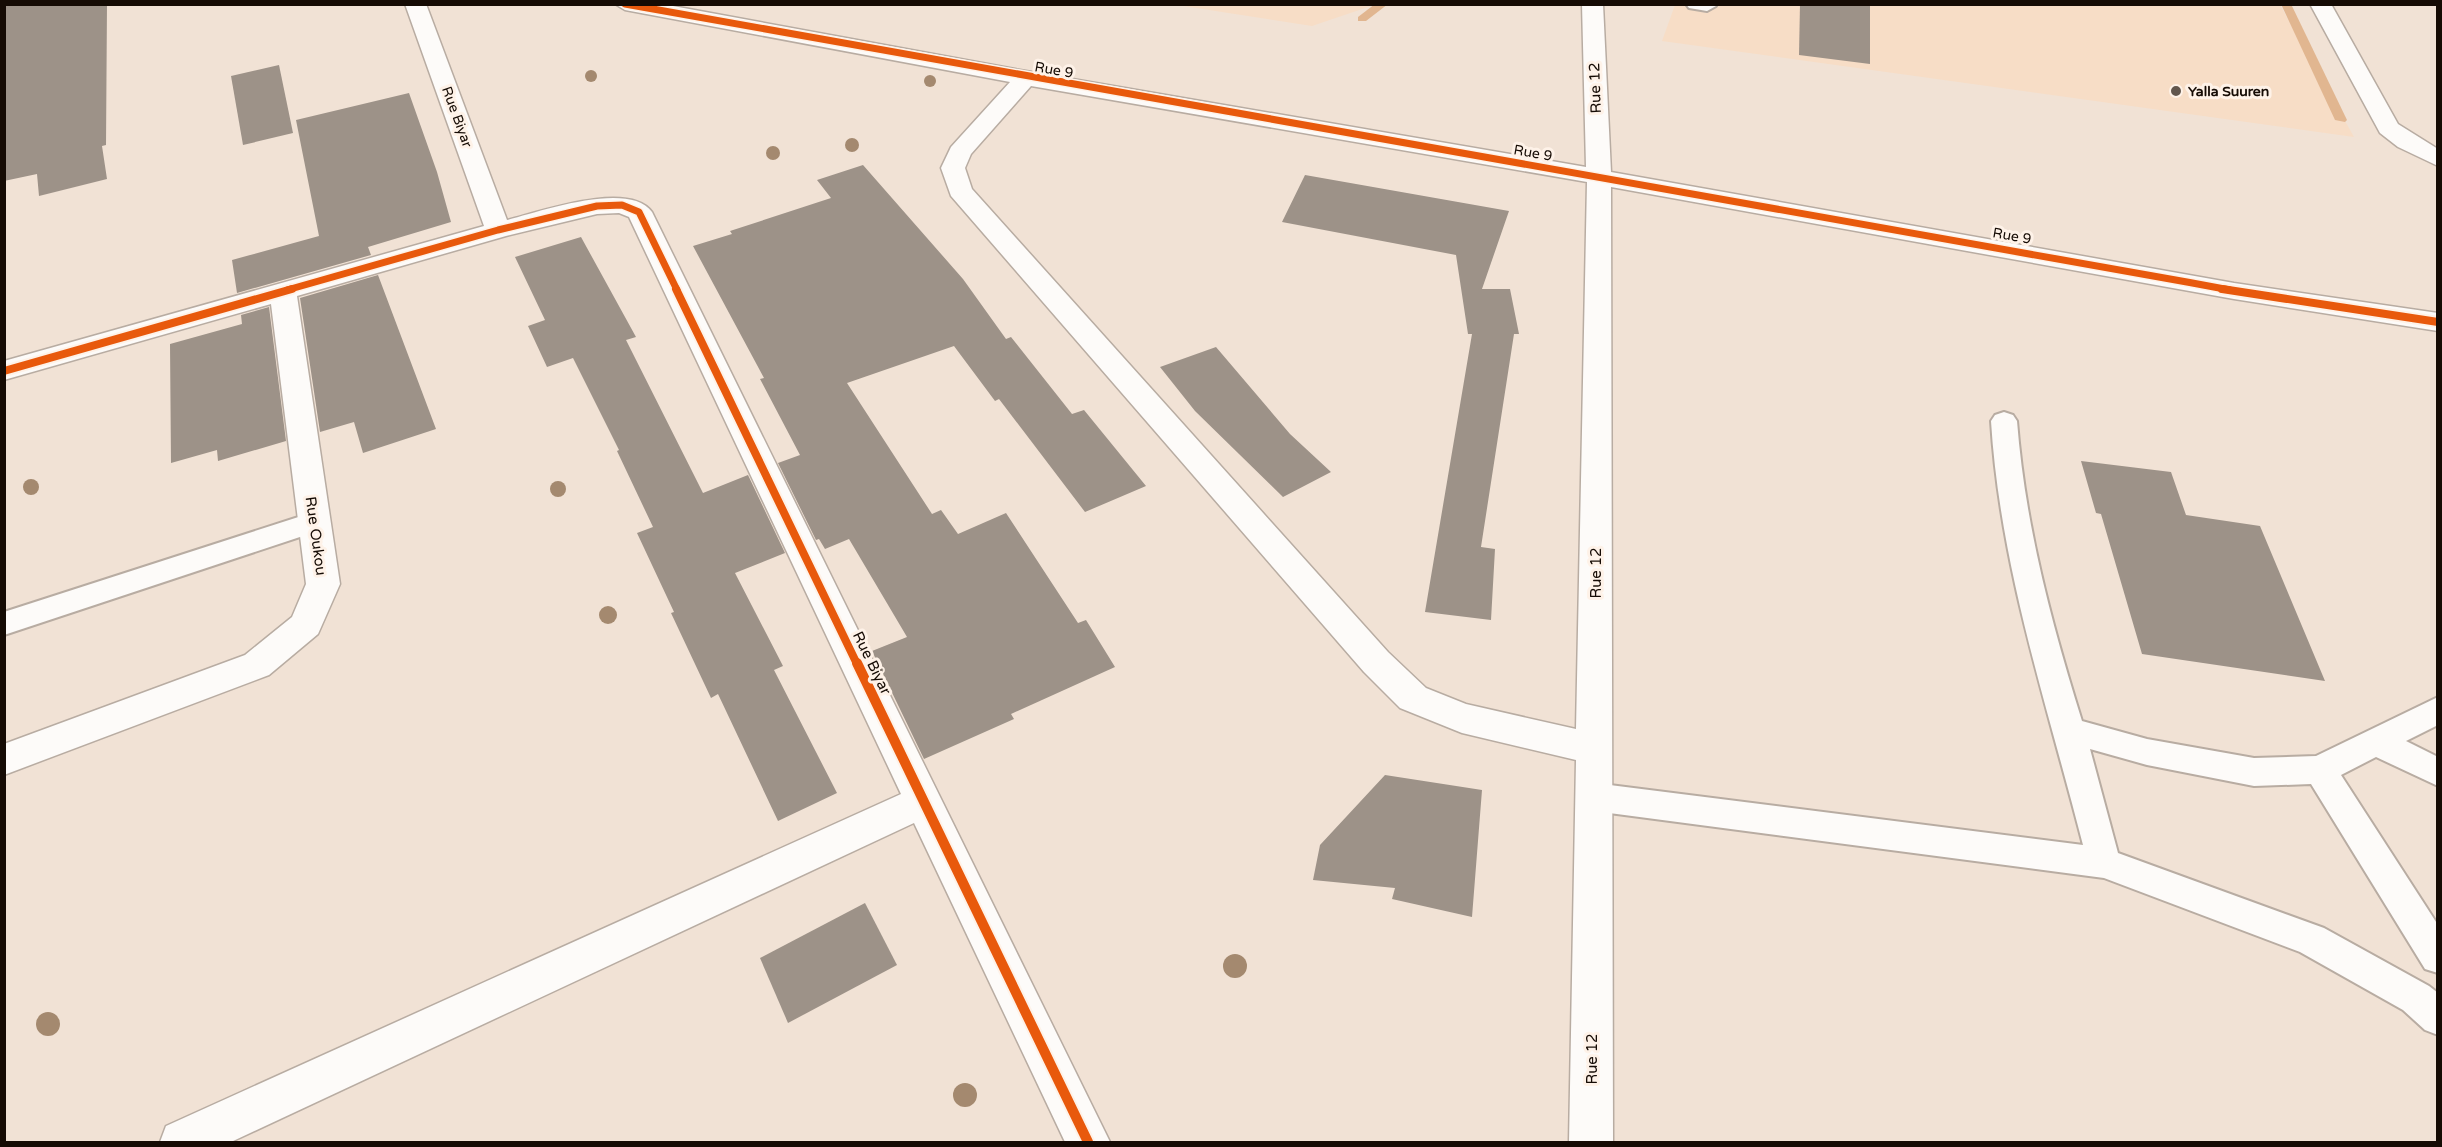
<svg xmlns="http://www.w3.org/2000/svg" width="2442" height="1147" viewBox="0 0 2442 1147" font-family="'Varela Round',sans-serif">
  <style>
    .built { fill: #f7ddc6 }
    .lines { fill: none; stroke-linecap: round; stroke-linejoin: round }
    .stream { fill: #e1b690; fill-rule: evenodd }
    .building { fill: #9d9288 }
    .lane-casing { stroke: #b8aca2; stroke-width: 4 }
    .street-casing { stroke: #b8aca2; stroke-width: 3 }
    .lane { fill: #fdfbf9; fill-rule: evenodd }
    .street { fill: #fdfbf9; fill-rule: evenodd }
    .cycleway-far2-casing { stroke: #fef2e8; stroke-width: 10 }
    .cycleway-far1-casing { stroke: #fef2e8; stroke-width: 12 }
    .cycleway-casing { stroke: #fef2e8; stroke-width: 14 }
    .cycleway-far2 { stroke: #e8590c; stroke-width: 7 }
    .cycleway-far1 { stroke: #e8590c; stroke-width: 8 }
    .cycleway { stroke: #e8590c; stroke-width: 10 }
    .tree { fill: #a4896f }
    .poi-dot { fill: #62564d; stroke: #fef2e8; stroke-width: 2 }
    .labels { text-anchor: middle; dominant-baseline: central; stroke-width: 6; stroke-linejoin: round; paint-order: stroke }
    .far-street-label { font-size: 14px; fill: #150b04; stroke: #fef2e8 }
    .far-poi-label { font-size: 14px; font-weight: bold; fill: #150b04; stroke: #fef2e8; text-anchor: start }
    .street-label { font-size: 15px; fill: #150b04; stroke: #fef2e8 }
  </style>
  <rect width="100%" height="100%" fill="#f1e2d5"/>
  <g class="built">
    <polygon points="1177,5 1374,5 1312,26"/>
    <polygon points="1675,5 2280,5 2354,137 1662,41"/>
  </g>
  <g class="lines">
    <g class="stream">
      <polygon points="1375,4 1388,4 1366,21 1358,21 1358,17"/>
      <polygon points="2281,4 2291,4 2347,120 2345,122 2335,120"/>
    </g>
  </g>
  <g class="building">
    <polygon points="4,4 107,4 106,145 102,146 107,179 39,196 37,174 4,181"/>
    <polygon points="1800,4 1870,4 1870,64 1799,55"/>
    <polygon points="279,65 293,133 243,145 231,76"/>
    <polygon points="409,93 437,172 451,222 368,247 371,255 237,293 232,260 319,236 296,120"/>
    <polygon points="863,165 963,279 1006,339 1011,337 1072,414 1084,410 1146,486 1085,512 999,399 995,401 954,346 847,383 932,514 941,510 958,534 1006,513 1078,623 1086,620 1115,667 1011,714 1014,719 924,759 872,651 907,637 849,539 825,549 819,539 816,540 778,463 800,455 760,379 764,378 693,246 732,234 730,231 831,198 817,180"/>
    <polygon points="1305,175 1509,211 1482,289 1510,289 1519,334 1514,334 1481,547 1495,549 1491,620 1425,612 1472,334 1468,334 1456,255 1282,222"/>
    <polygon points="581,237 636,337 626,340 703,493 748,475 785,553 735,573 783,666 774,670 837,793 778,821 718,694 711,698 671,613 674,612 637,533 653,527 617,451 619,450 573,358 547,367 528,326 545,320 515,257"/>
    <polygon points="378,275 436,429 363,453 354,422 320,432 300,298"/>
    <polygon points="269,307 286,441 218,461 217,450 171,463 170,344 242,324 241,315"/>
    <polygon points="1216,347 1290,434 1331,472 1283,497 1195,411 1160,367"/>
    <polygon points="2081,461 2171,472 2186,515 2260,526 2325,681 2142,654 2101,514 2096,513"/>
    <polygon points="1385,775 1482,790 1472,917 1392,899 1395,888 1313,880 1320,845"/>
    <polygon points="865,903 897,965 788,1023 760,958"/>
  </g>
  <g class="lines">
    <g class="lane-casing">
      <g id="lane">
        <polygon points="1686,4 1715,4 1716,6 1707,11 1689,8"/>
        <path d="M 2004,412 L 2013,415 L 2017,421 C 2025,524 2051,622 2082,721 L 2147,739 L 2254,758 L 2316,756 L 2438,697 L 2438,725 L 2406,741 L 2438,757 L 2438,786 L 2376,757 L 2341,775 L 2438,925 L 2438,973 L 2425,969 L 2311,784 L 2254,786 L 2147,765 L 2090,749 L 2118,853 L 2324,928 L 2429,986 L 2438,993 L 2438,1035 L 2425,1030 L 2403,1010 L 2300,952 L 2104,878 L 1594,811 L 1582,807 L 1578,797 L 1582,787 L 1594,783 L 2083,845 C 2047,704 2000,567 1991,421 L 1995,415 Z"/>
        <polygon points="314,512 324,515 328,522 324,529 4,635 4,612"/>
      </g>
    </g>
    <g class="street-casing">
      <g id="street">
        <path d="M 405,4 L 426,4 L 507,220 C 539,212 629,180 652,212 L 1110,1142 L 1065,1142 L 914,823 L 231,1142 L 160,1142 L 166,1126 L 901,794 L 629,217 L 619,213 L 597,214 L 506,236 L 297,296 L 340,584 L 318,634 L 269,675 L 4,775 L 4,744 L 245,655 L 292,617 L 306,584 L 271,304 L 4,380 L 4,361 L 484,226 Z"/>
        <path d="M 615,4 L 662,4 L 1026,71 L 1586,167 L 1582,4 L 1603,4 L 1611,172 L 2234,283 L 2438,313 L 2438,331 L 2234,299 L 1611,187 L 1613,1142 L 1569,1142 L 1576,760 L 1462,733 L 1400,708 L 1364,672 L 951,196 L 941,168 L 951,147 L 1010,82 L 625,10 ZM 1031,86 L 1587,182 L 1576,729 L 1466,704 L 1426,688 L 1388,652 L 972,189 L 965,168 L 971,154 Z"/>
        <polygon points="2310,4 2331,4 2398,124 2438,149 2438,166 2398,147 2380,133"/>
      </g>
    </g>
    <use href="#lane" class="lane"/>
    <use href="#street" class="street"/>
    <g class="cycleway-far2-casing">
      <g id="cycleway-far2">
        <path d="M 625,4 C 1160,103 1696,191 2230,290"/>
        <polyline points="287,290 498,230 597,206 622,205 639,212 677,290"/>
      </g>
    </g>
    <g class="cycleway-far1-casing">
      <g id="cycleway-far1">
        <polyline points="676,289 857,664"/>
        <polyline points="2222,289 2438,322"/>
        <polyline points="4,371 292,289"/>
      </g>
    </g>
    <g class="cycleway-casing">
      <polyline id="cycleway" points="857,663 1088,1142"/>
    </g>
    <use href="#cycleway-far2" class="cycleway-far2"/>
    <use href="#cycleway-far1" class="cycleway-far1"/>
    <use href="#cycleway" class="cycleway"/>
  </g>
  <g class="tree">
    <circle cx="591" cy="76" r="6"/>
    <circle cx="930" cy="81" r="6"/>
    <circle cx="852" cy="145" r="7"/>
    <circle cx="773" cy="153" r="7"/>
    <circle cx="31" cy="487" r="8"/>
    <circle cx="558" cy="489" r="8"/>
    <circle cx="608" cy="615" r="9"/>
    <circle cx="1235" cy="966" r="12"/>
    <circle cx="48" cy="1024" r="12"/>
    <circle cx="965" cy="1095" r="12"/>
  </g>
  <circle class="poi-dot" cx="2176" cy="91" r="6"/>
  <g class="labels">
    <g class="far-street-label">
      <text transform="translate(1054 70) rotate(10)">Rue 9</text>
      <text transform="translate(457 117) rotate(70)">Rue Biyar</text>
      <text transform="translate(1533 153) rotate(10)">Rue 9</text>
      <text transform="translate(2012 236) rotate(10)">Rue 9</text>
    </g>
    <g class="far-poi-label">
      <text x="2188" y="91">Yalla Suuren</text>
    </g>
    <g class="street-label">
      <text transform="translate(1595 88) rotate(-92)">Rue 12</text>
      <text transform="translate(316 536) rotate(82)">Rue Oukou</text>
      <text transform="translate(1596 573) rotate(-90)">Rue 12</text>
      <text transform="translate(872 663) rotate(64)">Rue Biyar</text>
      <text transform="translate(1592 1059) rotate(-90)">Rue 12</text>
    </g>
  </g>
  <rect width="2442" height="1147" fill="none" stroke="#150b04" stroke-width="12"/>
</svg>
